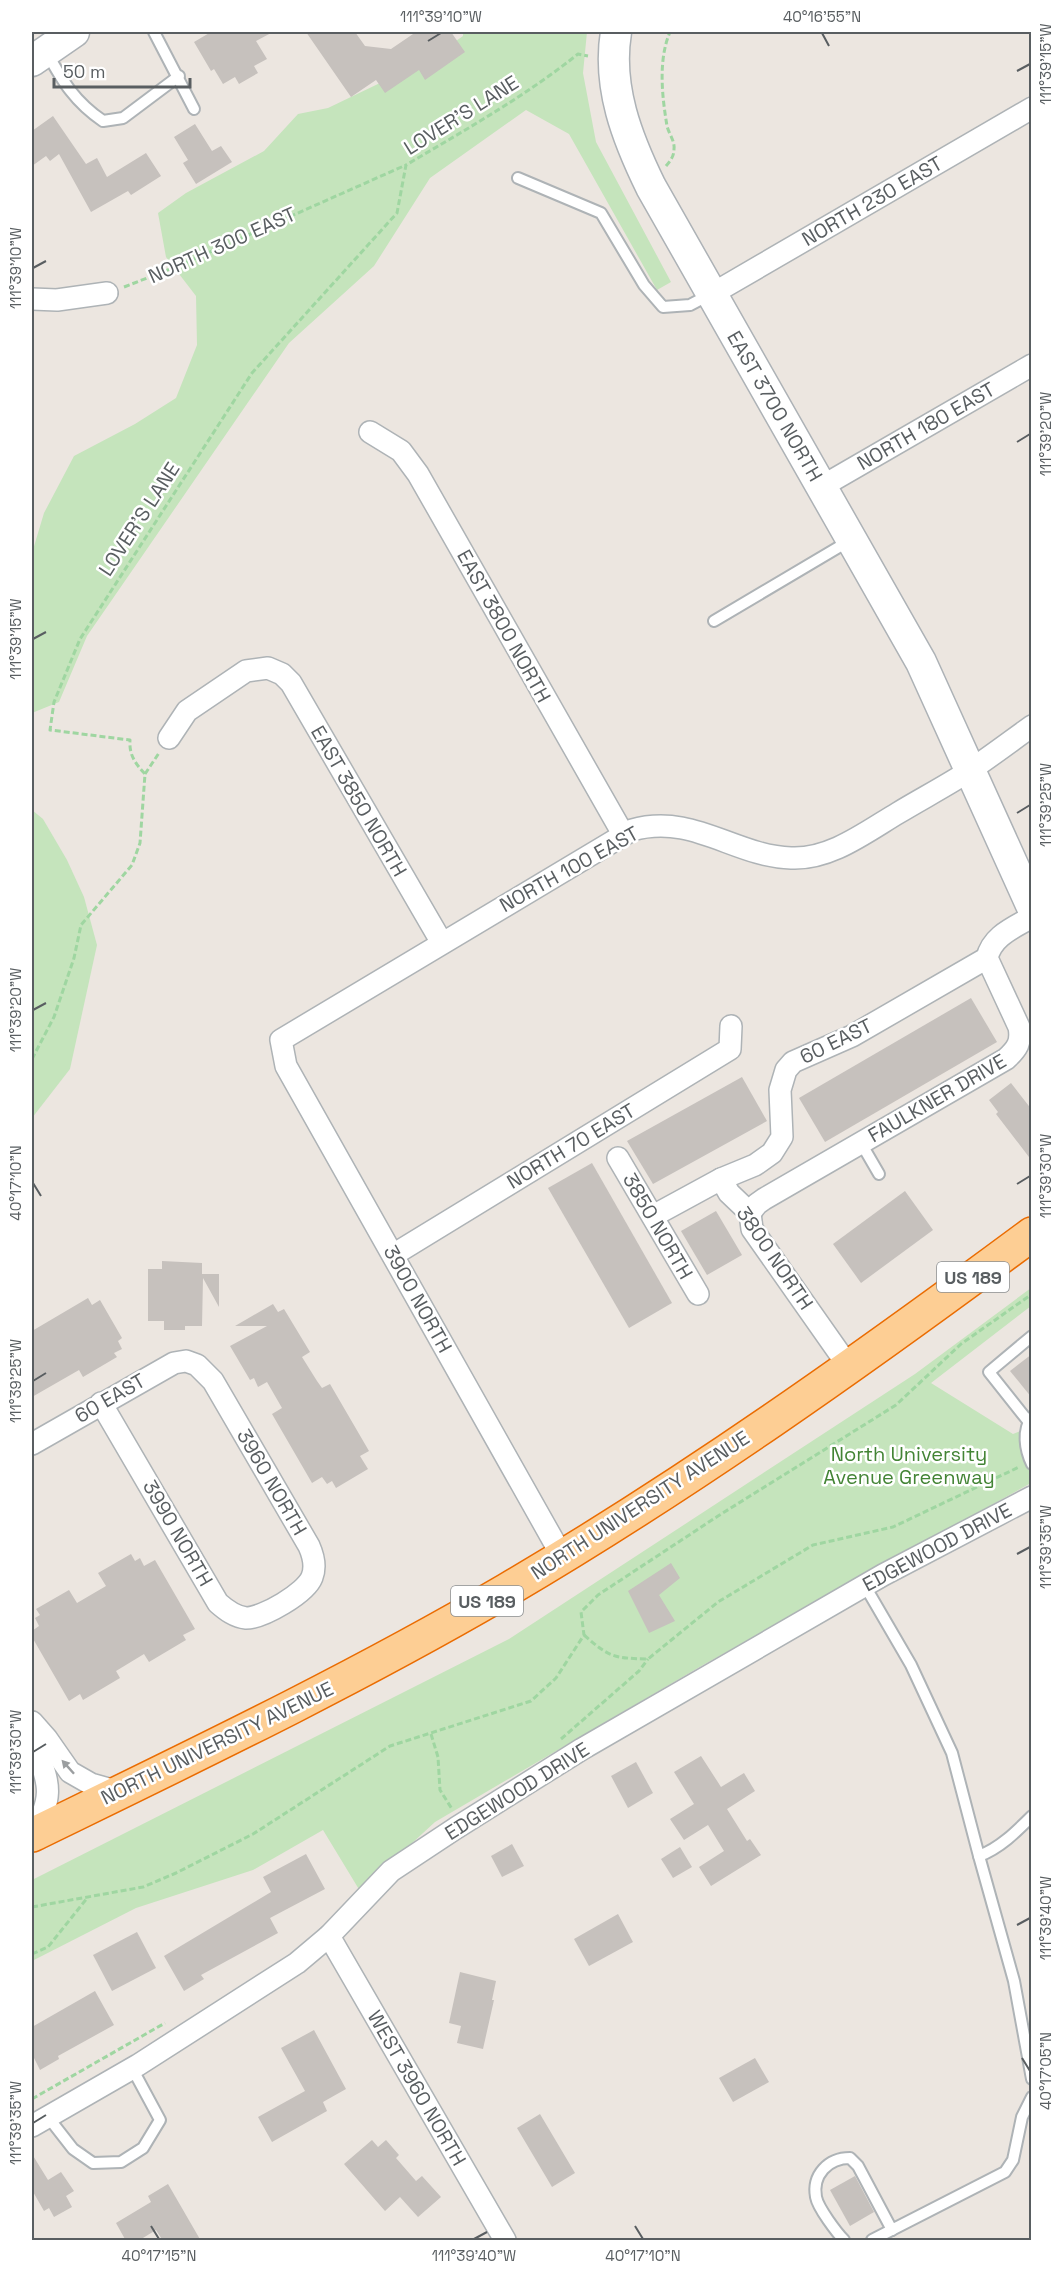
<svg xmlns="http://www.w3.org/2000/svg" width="1063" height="2272" viewBox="0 0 1063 2272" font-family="'Space Grotesk',sans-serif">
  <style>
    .green { fill: #c5e4bc }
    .building { fill: #c6c1bd }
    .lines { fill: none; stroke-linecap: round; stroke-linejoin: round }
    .service-casing { stroke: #aeb3b6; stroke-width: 14 }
    .minor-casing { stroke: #aeb3b6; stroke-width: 24 }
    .secondary-casing { stroke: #adb2b6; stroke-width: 33 }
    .trunk-casing { stroke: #ea6c02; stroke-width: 36 }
    .path { stroke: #9fd6a1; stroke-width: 3; stroke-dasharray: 6 3; stroke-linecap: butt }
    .service { stroke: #fff; stroke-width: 10 }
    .minor { stroke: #fff; stroke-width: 21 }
    .secondary { stroke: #fff; stroke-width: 30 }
    .trunk { stroke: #fdce94; stroke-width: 33 }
    .oneway { fill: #9b9ea0 }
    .ticks { fill: none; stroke: #595e61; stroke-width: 2 }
    .labels { text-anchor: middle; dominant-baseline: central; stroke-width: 5; stroke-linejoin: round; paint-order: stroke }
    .shield { fill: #fff; stroke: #8b8e90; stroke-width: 1.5 }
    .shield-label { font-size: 18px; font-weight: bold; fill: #595e61 }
    .street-label { font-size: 20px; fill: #595e61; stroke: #fff }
    .park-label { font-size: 20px; fill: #438435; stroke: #fff }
    .neatline { fill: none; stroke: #595e61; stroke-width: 2 }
    .ticks-label { font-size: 15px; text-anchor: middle; fill: #595e61 }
  </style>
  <rect width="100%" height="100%" fill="#ece6e0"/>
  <g class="green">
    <polygon points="463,32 587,32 583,73 596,142 671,282 657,290 569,134 526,110 430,178 374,266 289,343 87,636 59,702 32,713 32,553 44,513 74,456 135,424 176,398 197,345 196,296 166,257 158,213 186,193 264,151 298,114 328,108 432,58 463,36"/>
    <polygon points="32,810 43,819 67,860 84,897 97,945 70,1069 32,1118"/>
    <polygon points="1031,1288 1031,1306 931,1383 1013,1434 1031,1427 1031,1483 703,1665 435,1822 360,1891 323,1830 253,1870 136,1908 32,1961 32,1880 509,1639 915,1374"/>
  </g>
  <g class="building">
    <polygon points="211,32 273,32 256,41 267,59 254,66 258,73 239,84 235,77 223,84 214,69 211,71 194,42"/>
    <polygon points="306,32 355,32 365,46 391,49 416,32 451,32 465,52 425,80 419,70 385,93 376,80 351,97"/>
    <polygon points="53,116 86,164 97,158 107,177 146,153 161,176 131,195 128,191 91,212 59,154 50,161 46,156 32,166 32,131"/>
    <polygon points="195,124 212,151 221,146 232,162 196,184 183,163 188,160 174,137"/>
    <polygon points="971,998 997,1042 825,1142 799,1098"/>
    <polygon points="742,1077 767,1121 653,1184 627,1141"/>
    <polygon points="1011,1083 1032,1110 1032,1161 996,1114 998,1112 989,1100"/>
    <polygon points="592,1163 672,1303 629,1328 548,1188"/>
    <polygon points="905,1191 933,1230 861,1283 833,1244"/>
    <polygon points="716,1211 742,1255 707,1275 681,1231"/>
    <polygon points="162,1261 202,1263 202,1274 219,1274 219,1307 203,1278 202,1326 185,1326 185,1330 164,1330 164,1321 148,1321 148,1269 162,1269"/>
    <polygon points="88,1298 92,1305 100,1300 122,1338 118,1341 122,1349 114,1353 117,1357 83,1377 79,1370 32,1397 32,1331"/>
    <polygon points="273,1304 278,1312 284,1309 310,1352 302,1357 317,1381 322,1388 330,1384 369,1451 360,1456 368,1469 336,1488 332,1481 327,1484 322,1477 312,1483 272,1414 282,1408 267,1382 258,1387 254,1378 250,1380 230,1346 267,1326 235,1326"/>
    <polygon points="1032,1354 1032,1398 1010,1371"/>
    <polygon points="131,1554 135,1561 140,1558 144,1566 155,1560 195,1629 183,1635 186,1640 149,1662 144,1654 116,1671 120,1678 83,1700 80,1694 69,1701 32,1637 32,1631 39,1626 35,1618 40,1615 36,1609 69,1590 77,1603 106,1586 98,1573"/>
    <polygon points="671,1563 680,1578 659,1595 675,1621 649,1633 628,1591"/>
    <polygon points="701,1756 721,1787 744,1773 755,1791 727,1809 747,1841 750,1839 761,1855 711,1886 699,1867 724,1851 708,1825 684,1840 670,1819 694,1804 674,1772"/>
    <polygon points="636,1762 653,1793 628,1808 611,1776"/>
    <polygon points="512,1844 524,1866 502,1877 491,1856"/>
    <polygon points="680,1847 692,1867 673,1878 661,1859"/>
    <polygon points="306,1854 325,1889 270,1918 278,1933 201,1975 204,1979 184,1991 164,1956 271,1892 263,1877"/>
    <polygon points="618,1914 633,1942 589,1966 574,1939"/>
    <polygon points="137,1932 156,1968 112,1991 93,1955"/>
    <polygon points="460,1972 496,1981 492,2000 494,2000 483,2049 457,2043 461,2026 449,2023"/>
    <polygon points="95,1991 114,2025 58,2056 59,2059 40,2070 32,2054 32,2027"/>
    <polygon points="314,2030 346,2089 323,2102 327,2111 272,2142 258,2117 305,2091 281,2048"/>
    <polygon points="755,2058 769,2082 733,2102 719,2078"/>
    <polygon points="540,2114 575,2173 552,2187 517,2128"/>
    <polygon points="372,2140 378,2147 386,2140 399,2155 396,2158 416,2181 422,2176 441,2197 418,2217 400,2197 385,2211 344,2164"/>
    <polygon points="32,2154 48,2180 61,2172 74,2191 66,2196 72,2207 54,2217 49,2208 44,2211 32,2190"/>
    <polygon points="855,2176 874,2212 850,2226 830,2190"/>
    <polygon points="168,2184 201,2241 163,2241 156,2230 138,2241 126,2241 116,2223 151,2202 148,2196"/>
  </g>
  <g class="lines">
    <g class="service-casing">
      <g id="service">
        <polyline points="154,32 194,109"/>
        <path d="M 47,53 C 63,82 75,102 103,121 L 123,118 L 179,76"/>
        <polyline points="518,178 601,213 644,285 663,307 690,305 709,295"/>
        <polyline points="714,621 849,541"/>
        <polyline points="861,1143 879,1174"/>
        <path d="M 1032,1417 C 1022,1430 1025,1450 1032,1464"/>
        <polyline points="1028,1421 989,1372 1032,1336"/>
        <path d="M 865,1586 L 911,1665 L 952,1753 L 979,1856 C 1000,1848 1016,1832 1032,1816"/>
        <polyline points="979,1856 1014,1981 1032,2079"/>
        <polyline points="48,2117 73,2149 93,2163 121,2162 143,2148 160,2120 132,2068"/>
        <path d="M 844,2240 C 837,2233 818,2208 816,2197 C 812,2175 828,2158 850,2158 L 858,2166 L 892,2230"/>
        <polyline points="872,2240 1005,2172 1013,2160 1022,2117 1032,2097"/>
      </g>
    </g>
    <g class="minor-casing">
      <g id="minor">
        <polyline points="712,294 1032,108"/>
        <polyline points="32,299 57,300 107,293"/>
        <polyline points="370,432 401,451 418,474 623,834"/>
        <polyline points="821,487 1032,365"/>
        <polyline points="169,738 187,711 246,671 268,668 282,674 291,683 442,943"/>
        <polyline points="618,1158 698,1294"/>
        <polyline points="721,1179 729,1193 750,1213 752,1229 849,1367"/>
        <path d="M 750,1213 L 757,1204 L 764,1199 L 1006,1059 C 1017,1049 1022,1042 1019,1027 L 987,958 C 992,936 1013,928 1032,917"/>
        <polyline points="653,1216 721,1179 755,1165 772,1153 782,1137 780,1090 786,1070 793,1062 852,1036 987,958"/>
        <polyline points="393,1255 730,1049 731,1026"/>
        <path d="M 32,1444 L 174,1363 L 186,1361 L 197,1365 L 213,1381 L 309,1546 C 313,1555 316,1567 312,1577 C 306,1593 263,1618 246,1618 C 235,1617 226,1610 218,1603 L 101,1403"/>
        <path d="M 562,1556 L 286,1066 L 281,1040 L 632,830 C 693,813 734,856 791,858 C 830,860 866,832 898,813 C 921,799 946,786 969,771 C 990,757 1011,741 1032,726"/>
        <polyline points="32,1722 47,1739 70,1772 91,1784 119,1792"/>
        <path d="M 32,1731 C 43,1778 60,1786 33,1834"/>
        <polyline points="329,1936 505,2240"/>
        <polyline points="32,2126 138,2065 297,1963 329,1936 391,1871 456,1828 582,1749 883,1575 1032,1497"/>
      </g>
    </g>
    <g class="secondary-casing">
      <g id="secondary">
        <path d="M 616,32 C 607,87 627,138 651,187 L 921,662 L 1032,907"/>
        <polyline points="32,61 74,32"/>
      </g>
    </g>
    <g class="trunk-casing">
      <path id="trunk" d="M 32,1835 C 192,1757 353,1680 507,1590 C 689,1483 862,1360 1032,1234"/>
    </g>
    <g class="path">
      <path d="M 666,166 C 671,160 674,156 674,149 C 675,141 669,134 667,126 C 662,96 658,60 670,32"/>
      <polyline points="124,287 183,264 406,165"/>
      <polyline points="145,774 159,753"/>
      <path d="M 32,1059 L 54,1017 L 74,958 L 81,925 L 132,865 L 140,843 L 145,774 C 135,763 129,755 130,740 L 50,730 L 54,702 L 80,639 L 252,373 L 397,213 L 406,165 C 465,130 524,97 578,54 L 588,56"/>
      <path d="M 584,1635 C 610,1658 614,1658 648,1659 L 718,1602 L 813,1545 L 893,1527 L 1019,1467"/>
      <polyline points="431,1734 438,1757 440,1790 452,1809"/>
      <polyline points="561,1739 639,1671 648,1659"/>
      <polyline points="32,1907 143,1887 176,1873 253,1834 390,1746 531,1701 556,1678 584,1635 581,1612 598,1595 718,1516 896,1405 961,1344 1032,1294"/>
      <polyline points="32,1954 48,1947 88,1897"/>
      <polyline points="32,2099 165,2023"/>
    </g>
    <use href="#service" class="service"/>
    <use href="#minor" class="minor"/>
    <use href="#secondary" class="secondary"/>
    <use href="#trunk" class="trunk"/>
  </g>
  <defs><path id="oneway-solid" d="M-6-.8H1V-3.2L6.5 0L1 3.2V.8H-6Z" transform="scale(1.5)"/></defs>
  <use class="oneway" href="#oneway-solid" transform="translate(68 1767) rotate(-132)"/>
  <path class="ticks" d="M 822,33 L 829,46M 428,41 L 441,33M 1017,71 L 1030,64M 33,268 L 46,261M 1017,442 L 1030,434M 33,639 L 46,632M 1017,813 L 1030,805M 33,1010 L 46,1003M 33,1183 L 41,1196M 1017,1184 L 1030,1176M 33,1381 L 46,1373M 1017,1554 L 1030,1547M 33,1752 L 46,1744M 1017,1925 L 1030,1918M 1022,2058 L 1030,2071M 33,2123 L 46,2115M 151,2226 L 159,2239M 635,2226 L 643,2239M 474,2239 L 487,2232"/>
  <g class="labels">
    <g class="shield">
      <rect x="937" y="1262" width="72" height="30" rx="4.5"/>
      <rect x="451" y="1586" width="72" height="30" rx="4.5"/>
    </g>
    <g class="shield-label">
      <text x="973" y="1277">US 189</text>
      <text x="487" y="1601">US 189</text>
    </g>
    <g class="street-label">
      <text transform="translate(461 115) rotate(-32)">LOVER'S LANE</text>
      <text transform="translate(872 201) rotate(-30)">NORTH 230 EAST</text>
      <text transform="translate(222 245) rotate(-24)">NORTH 300 EAST</text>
      <text transform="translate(775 406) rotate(60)">EAST 3700 NORTH</text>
      <text transform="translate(926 426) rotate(-30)">NORTH 180 EAST</text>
      <text transform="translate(139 519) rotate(-57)">LOVER'S LANE</text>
      <text transform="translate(504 626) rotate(61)">EAST 3800 NORTH</text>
      <text transform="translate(359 801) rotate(60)">EAST 3850 NORTH</text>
      <text transform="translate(569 869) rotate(-29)">NORTH 100 EAST</text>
      <text transform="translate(836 1041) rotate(-26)">60 EAST</text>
      <text transform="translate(937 1098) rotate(-30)">FAULKNER DRIVE</text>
      <text transform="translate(571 1146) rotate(-31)">NORTH 70 EAST</text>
      <text transform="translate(658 1226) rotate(60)">3850 NORTH</text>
      <text transform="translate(775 1258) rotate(56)">3800 NORTH</text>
      <text transform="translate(418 1299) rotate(61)">3900 NORTH</text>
      <text transform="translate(110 1398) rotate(-30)">60 EAST</text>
      <text transform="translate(272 1482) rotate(60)">3960 NORTH</text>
      <text transform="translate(640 1505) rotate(-33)">NORTH UNIVERSITY AVENUE</text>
      <text transform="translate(178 1533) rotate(60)">3990 NORTH</text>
      <text transform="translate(937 1547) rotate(-28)">EDGEWOOD DRIVE</text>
      <text transform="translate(217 1743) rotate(-26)">NORTH UNIVERSITY AVENUE</text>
      <text transform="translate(517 1791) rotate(-32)">EDGEWOOD DRIVE</text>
      <text transform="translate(417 2088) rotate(60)">WEST 3960 NORTH</text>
    </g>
    <g class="park-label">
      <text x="909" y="1454">North University<tspan x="909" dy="23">Avenue Greenway</tspan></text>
    </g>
  </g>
  <rect width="1063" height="2272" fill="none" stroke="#ffffff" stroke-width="66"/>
  <path d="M54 78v9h136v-9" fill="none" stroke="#595e61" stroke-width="3"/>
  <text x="63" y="78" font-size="18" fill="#595e61" stroke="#ffffff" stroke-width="4.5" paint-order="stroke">50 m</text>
  <rect x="33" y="33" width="997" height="2206" class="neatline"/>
  <g class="ticks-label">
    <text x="441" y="22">111°39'10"W</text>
    <text x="822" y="22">40°16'55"N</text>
    <text transform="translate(1046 64) rotate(-90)" y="5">111°39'15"W</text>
    <text transform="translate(16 268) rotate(-90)" y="5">111°39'10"W</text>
    <text transform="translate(1046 434) rotate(-90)" y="5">111°39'20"W</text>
    <text transform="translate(16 639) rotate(-90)" y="5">111°39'15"W</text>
    <text transform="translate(1046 805) rotate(-90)" y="5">111°39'25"W</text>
    <text transform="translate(16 1010) rotate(-90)" y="5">111°39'20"W</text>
    <text transform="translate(1046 1176) rotate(-90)" y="5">111°39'30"W</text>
    <text transform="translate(16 1183) rotate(-90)" y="5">40°17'10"N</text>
    <text transform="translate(16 1381) rotate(-90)" y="5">111°39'25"W</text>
    <text transform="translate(1046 1547) rotate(-90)" y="5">111°39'35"W</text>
    <text transform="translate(16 1752) rotate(-90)" y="5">111°39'30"W</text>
    <text transform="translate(1046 1918) rotate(-90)" y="5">111°39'40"W</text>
    <text transform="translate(1046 2071) rotate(-90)" y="5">40°17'05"N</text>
    <text transform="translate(16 2123) rotate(-90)" y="5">111°39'35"W</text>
    <text x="159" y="2261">40°17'15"N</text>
    <text x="474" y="2261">111°39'40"W</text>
    <text x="643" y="2261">40°17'10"N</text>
  </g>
</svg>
